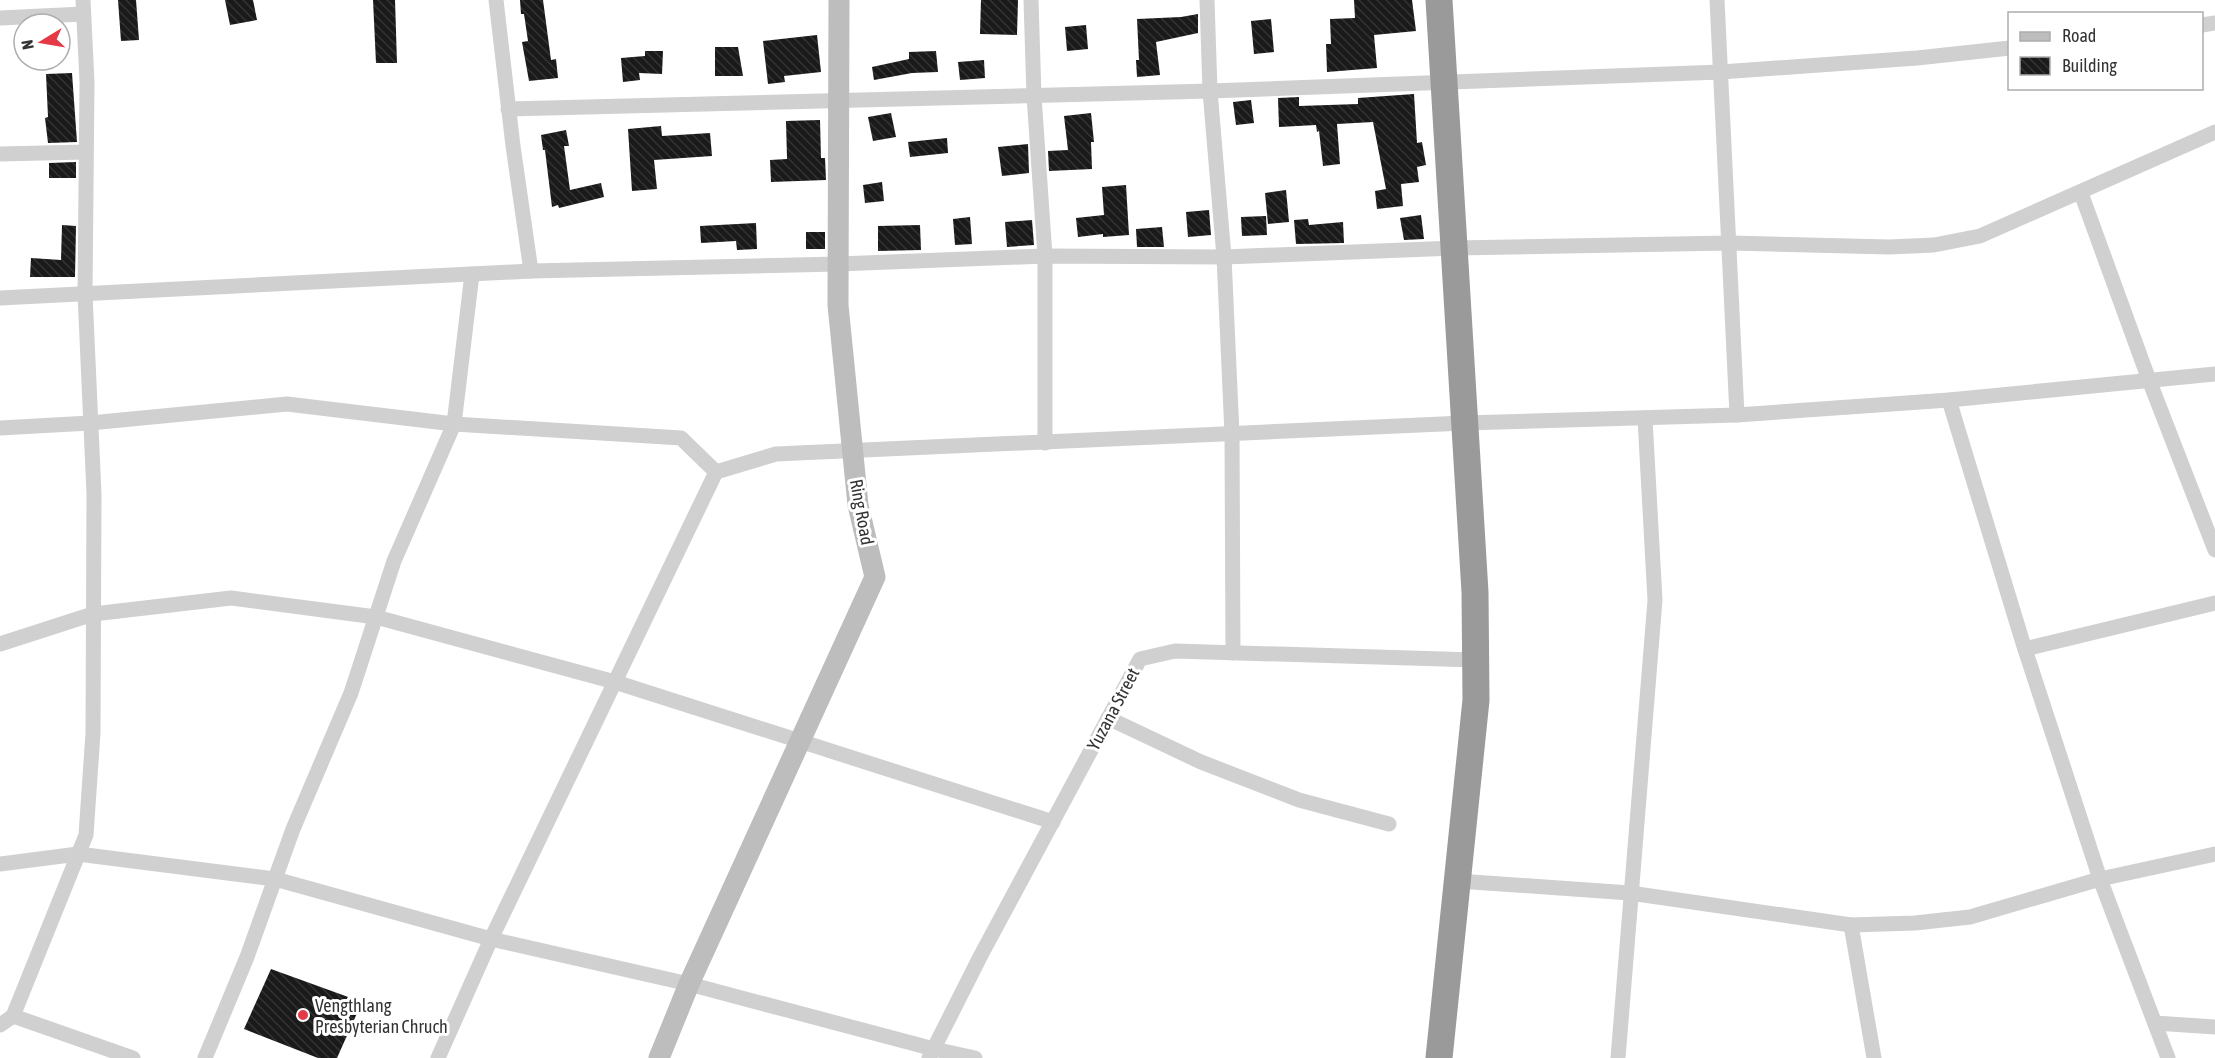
<svg xmlns="http://www.w3.org/2000/svg" width="2215" height="1058" viewBox="0 0 2215 1058" font-family="'Asap Condensed',sans-serif">
  <style>
    .building { fill: url(#building-back-hatch) }
    .lines { fill: none; stroke-linecap: round; stroke-linejoin: round }
    .street { stroke: #d0d0d0; stroke-width: 15 }
    .secondary { stroke: #bdbdbd; stroke-width: 21 }
    .highway { stroke: #9a9a9a; stroke-width: 27 }
    .poi-dot { fill: #e63946; stroke: #fff; stroke-width: 2 }
    .labels { text-anchor: middle; dominant-baseline: central; stroke-width: 6; stroke-linejoin: round; paint-order: stroke }
    .street-label { font-size: 18px; fill: #333; stroke: #fff }
    .poi-label { font-size: 18px; fill: #333; stroke: #fff; text-anchor: start }
  </style>
  <defs>
    <pattern id="building-back-hatch" width="6" height="6" patternUnits="userSpaceOnUse" patternTransform="scale(1.5)"><rect width="6" height="6" fill="#1a1a1a"/><path d="M-1 5l2 2M0 0l6 6M5-1l2 2" fill="none" stroke="#333"/></pattern>
  </defs>
  <rect width="100%" height="100%" fill="#fff"/>
  <g class="building">
    <polygon points="118,0 136,0 139,40 121,41"/>
    <polygon points="225,0 253,0 257,20 230,25"/>
    <polygon points="373,0 395,0 397,63 376,63"/>
    <polygon points="520,0 543,0 551,60 556,59 558,78 529,81 522,42 528,41 524,14 521,14"/>
    <polygon points="981,0 1018,0 1017,35 980,34"/>
    <polygon points="1354,0 1412,0 1416,31 1374,35 1377,68 1327,72 1326,44 1331,44 1330,19 1355,18"/>
    <polygon points="1198,14 1198,33 1156,42 1160,75 1137,77 1136,60 1139,60 1137,19 1181,17"/>
    <polygon points="1271,19 1274,52 1254,54 1251,21"/>
    <polygon points="1086,25 1088,49 1067,51 1065,27"/>
    <polygon points="817,35 821,72 784,76 785,82 768,84 763,41"/>
    <polygon points="715,47 738,47 743,76 715,76"/>
    <polygon points="645,51 663,51 662,74 639,73 640,80 623,82 621,58 645,56"/>
    <polygon points="936,51 938,72 912,73 874,80 872,67 909,59 909,52"/>
    <polygon points="984,60 985,78 960,80 958,62"/>
    <polygon points="72,73 77,142 48,143 45,118 48,117 46,74"/>
    <polygon points="1414,94 1417,143 1422,142 1426,165 1417,167 1419,182 1401,184 1403,206 1377,209 1375,191 1386,189 1373,122 1337,124 1340,164 1323,166 1319,131 1317,132 1316,125 1279,127 1278,98 1299,97 1299,106 1358,104 1358,98"/>
    <polygon points="1251,100 1254,123 1236,125 1233,102"/>
    <polygon points="891,113 896,137 873,141 868,117"/>
    <polygon points="1091,113 1094,142 1091,142 1092,169 1049,171 1048,151 1068,150 1064,116"/>
    <polygon points="820,120 821,158 825,158 826,180 771,182 770,160 787,159 786,121"/>
    <polygon points="661,126 662,136 710,133 712,156 654,160 657,189 632,191 628,129"/>
    <polygon points="566,130 569,146 564,146 570,190 601,183 604,197 559,208 558,205 552,207 545,150 543,150 541,135"/>
    <polygon points="947,138 948,153 910,157 908,142"/>
    <polygon points="1028,144 1029,173 1002,176 998,147"/>
    <polygon points="76,162 76,178 49,178 49,163"/>
    <polygon points="882,182 884,201 865,203 863,185"/>
    <polygon points="1126,185 1129,235 1103,237 1103,234 1078,237 1076,218 1104,215 1102,187"/>
    <polygon points="1286,190 1289,222 1268,224 1265,193"/>
    <polygon points="1209,210 1211,235 1188,237 1186,212"/>
    <polygon points="1421,215 1424,239 1404,240 1400,218"/>
    <polygon points="1266,216 1267,235 1242,236 1241,217"/>
    <polygon points="970,217 972,244 955,245 953,219"/>
    <polygon points="1308,219 1309,225 1343,222 1344,243 1296,244 1294,220"/>
    <polygon points="1032,220 1034,245 1007,247 1005,222"/>
    <polygon points="756,223 757,249 737,250 736,241 701,243 700,226"/>
    <polygon points="62,225 76,226 75,277 30,277 31,258 61,260"/>
    <polygon points="920,225 921,250 878,251 878,226"/>
    <polygon points="1162,227 1164,247 1137,247 1136,229"/>
    <rect x="806" y="232" width="19" height="17"/>
    <polygon points="271,969 362,1002 337,1058 318,1058 244,1029"/>
  </g>
  <g class="lines">
    <g class="street">
      <polyline points="496,0 513,146 531,271"/>
      <polyline points="1031,0 1034,96 1045,256 1045,443"/>
      <polyline points="1207,0 1210,91 1224,257 1232,434 1233,653"/>
      <polyline points="1717,0 1737,415"/>
      <polyline points="0,18 83,14"/>
      <polyline points="2202,25 2215,23"/>
      <polyline points="508,109 1210,91 1721,72 1917,58 2010,48"/>
      <polyline points="0,154 86,152"/>
      <polyline points="2081,193 2149,380 2215,550"/>
      <polyline points="0,298 531,271 838,264 1045,256 1224,257 1455,248 1730,243 1889,247 1934,245 1980,236 2215,132"/>
      <polyline points="1949,400 2022,640 2100,879 2168,1058"/>
      <polyline points="0,428 90,423 287,404 454,424 681,438 716,472"/>
      <polyline points="0,644 93,614 231,598 376,617 615,682 1053,822"/>
      <polyline points="2025,649 2215,603"/>
      <polyline points="1108,718 1201,762 1299,800 1389,824"/>
      <polyline points="0,864 78,854 275,879 491,939 689,984 934,1049 975,1058"/>
      <polyline points="1458,881 1630,893 1851,925 1874,1058"/>
      <polyline points="1851,925 1915,923 1970,917 2100,879 2215,854"/>
      <polyline points="13,1016 133,1058"/>
      <polyline points="2155,1023 2215,1027"/>
      <polyline points="0,1025 13,1016 86,835 93,733 94,494 85,294 87,82 83,0"/>
      <polyline points="205,1058 247,957 293,829 351,693 394,561 454,424 472,274"/>
      <polyline points="438,1058 491,939 716,472 776,454 1464,423 1737,415 1949,400 2215,374"/>
      <polyline points="929,1058 981,955 1140,659 1175,651 1476,660"/>
      <polyline points="1618,1058 1655,600 1645,419"/>
    </g>
    <polyline class="secondary" points="659,1058 689,984 875,577 858,505 838,305 839,0"/>
    <polyline class="highway" points="1439,1058 1476,700 1475,592 1439,0"/>
  </g>
  <circle class="poi-dot" cx="303" cy="1015" r="6"/>
  <g class="labels">
    <g class="street-label">
      <text transform="translate(862 512) rotate(80)">Ring Road</text>
      <text transform="translate(1113 709) rotate(-62)">Yuzana Street</text>
    </g>
    <g class="poi-label">
      <text x="315" y="1005">Vengthlang<tspan x="315" dy="21">Presbyterian Chruch</tspan></text>
    </g>
  </g>
  <rect x="2008" y="12" width="195" height="78" fill="#ffffff" stroke="#adadad" stroke-width="1.5"/>
  <rect x="2020" y="32" width="30" height="9" fill="#bdbdbd" stroke="#adadad" stroke-width="1.5"/>
  <text x="2062" y="42" font-size="18" fill="#333333">Road</text>
  <rect x="2020" y="57" width="30" height="18" fill="url(#building-back-hatch)" stroke="#adadad" stroke-width="1.5"/>
  <text x="2062" y="72" font-size="18" fill="#333333">Building</text>
  <g transform="translate(42 42) rotate(259)"><circle r="28" fill="#ffffff" stroke="#adadad" stroke-width="1.5"/>
  <path d="M0-4.5L10 22L0 15L-10 22Z" fill="#e63946"/>
  <text y="-9" font-size="16" font-weight="bold" text-anchor="middle" fill="#333333">N</text>
  </g>
</svg>
